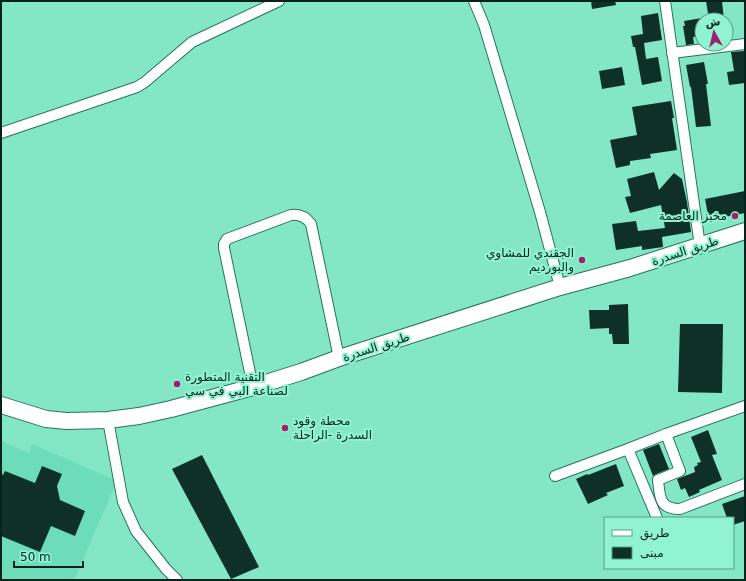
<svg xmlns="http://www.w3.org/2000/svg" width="746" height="581" viewBox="0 0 746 581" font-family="'DejaVu Sans',Vazirmatn,sans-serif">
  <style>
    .built { fill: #6dddb9 }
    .building { fill: #0f3026 }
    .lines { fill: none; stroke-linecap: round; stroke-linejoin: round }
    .street-casing { stroke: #25745d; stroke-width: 12 }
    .primary-casing { stroke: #25745d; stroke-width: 18 }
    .street { stroke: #fff; stroke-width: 10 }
    .primary { stroke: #fff; stroke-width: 16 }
    .poi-dot { fill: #a21f6d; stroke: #90f4d2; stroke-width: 1.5 }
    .labels { text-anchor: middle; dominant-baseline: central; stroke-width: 4; stroke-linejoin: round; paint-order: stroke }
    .poi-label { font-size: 12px; fill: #03231a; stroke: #90f4d2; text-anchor: end }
    .street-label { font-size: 12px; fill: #03231a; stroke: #90f4d2 }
  </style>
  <rect width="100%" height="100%" fill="#83e7c5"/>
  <polygon class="built" points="1,441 29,453 32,444 117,481 74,580 1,580"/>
  <g class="building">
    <polygon points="591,1 615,1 616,5 592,9"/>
    <polygon points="706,1 722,1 724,20 709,20"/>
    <polygon points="658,13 662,40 644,43 646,59 658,57 662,81 642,85 635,47 633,47 631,36 643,34 641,16"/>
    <polygon points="702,18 702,36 693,37 694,44 686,45 683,26 685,26 684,21"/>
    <polygon points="745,51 745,83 729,85 727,72 734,71 731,52"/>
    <polygon points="704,62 708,84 706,84 711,126 696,127 691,87 690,87 686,65"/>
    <polygon points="622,67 625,85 602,89 599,71"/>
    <polygon points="671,101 674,118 672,118 677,150 650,154 651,158 630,161 630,165 616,168 610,140 637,135 632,107"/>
    <polygon points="654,172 659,190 674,173 682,179 687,202 691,232 662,237 663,247 642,250 642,246 616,250 612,224 636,221 638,231 665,228 661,205 630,213 625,197 631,196 627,179"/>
    <polygon points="745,191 745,213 709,220 705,199"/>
    <polygon points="628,304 629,344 613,344 612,334 609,334 609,328 590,329 589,310 609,310 609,305"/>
    <polygon points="680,324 723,324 722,393 678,392"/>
    <polygon points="708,430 717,454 712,455 722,480 699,490 700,492 689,497 685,488 681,490 677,479 695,472 694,467 698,465 697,463 701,462 691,437"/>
    <polygon points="659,444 669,469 656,474 653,476 643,450"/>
    <polygon points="202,455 259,567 231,579 172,469"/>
    <polygon points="616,464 624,486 606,493 608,495 588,504 576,479 587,474 588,475"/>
    <polygon points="42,466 62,474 57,486 60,500 85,511 75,536 51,526 40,552 1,536 1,474 3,475 5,471 35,483"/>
    <polygon points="745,496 745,521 733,525 733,518 727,518 722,504"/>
  </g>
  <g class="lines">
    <g class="street-casing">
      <g id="street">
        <polyline points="474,1 484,25 540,212 560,287"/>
        <polyline points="665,1 700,246"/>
        <polyline points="672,53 745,44"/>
        <polyline points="1,133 137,87 145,82 192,42 279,1"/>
        <path d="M 253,387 L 224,248 L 224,244 L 227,239 L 291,215 C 299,214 306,217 311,224 L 339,358"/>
        <polyline points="108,420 123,502 136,531 166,569 177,580"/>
        <path d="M 666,434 L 680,471 L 658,480 C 660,497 659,509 680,509 L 745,484"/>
        <polyline points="628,449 657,518"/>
        <polyline points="555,476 628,449 666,434 745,406"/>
      </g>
    </g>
    <g class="primary-casing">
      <polyline id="primary" points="1,405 46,419 67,421 108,420 139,416 171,409 253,387 301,372 339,358 560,287 630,268 745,231"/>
    </g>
    <use href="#street" class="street"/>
    <use href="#primary" class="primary"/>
  </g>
  <g class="poi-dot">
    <circle cx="735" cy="216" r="4"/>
    <circle cx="582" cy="260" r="4"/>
    <circle cx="177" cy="384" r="4"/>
    <circle cx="285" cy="428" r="4"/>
  </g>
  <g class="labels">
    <g class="poi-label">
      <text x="727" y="216">مخبز العاصمة</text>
      <text x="574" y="253">الجقندي للمشاوي<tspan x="574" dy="14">والبورديم</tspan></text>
      <text x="185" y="377" text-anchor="start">التقنية المتطورة<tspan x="185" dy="14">لصناعة البي في سي</tspan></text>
      <text x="293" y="421" text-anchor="start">محطة وقود<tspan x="293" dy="14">السدرة -الراحلة</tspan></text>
    </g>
    <g class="street-label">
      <text transform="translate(685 251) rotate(-18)">طريق السدرة</text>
      <text transform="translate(376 347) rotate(-18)">طريق السدرة</text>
    </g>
  </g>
  <rect width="746" height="581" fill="none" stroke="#03231a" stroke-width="4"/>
  <rect x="604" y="517" width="130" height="52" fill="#90f4d2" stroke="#58a088"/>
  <rect x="612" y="530" width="20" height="6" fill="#ffffff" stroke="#58a088"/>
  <text x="640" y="537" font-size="12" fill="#03231a">طريق</text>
  <rect x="612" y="547" width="20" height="12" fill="#0f3026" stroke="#58a088"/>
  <text x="640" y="557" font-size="12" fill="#03231a">مبنى</text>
  <g transform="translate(714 32) rotate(352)"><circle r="19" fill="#90f4d2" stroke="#58a088"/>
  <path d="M0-3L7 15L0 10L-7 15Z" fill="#a21f6d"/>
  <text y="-6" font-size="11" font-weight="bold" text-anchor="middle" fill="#03231a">ش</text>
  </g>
  <path d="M14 561v6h69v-6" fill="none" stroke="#03231a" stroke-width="2"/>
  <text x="20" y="561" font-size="12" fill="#03231a" stroke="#90f4d2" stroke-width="3" paint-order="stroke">50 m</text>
</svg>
